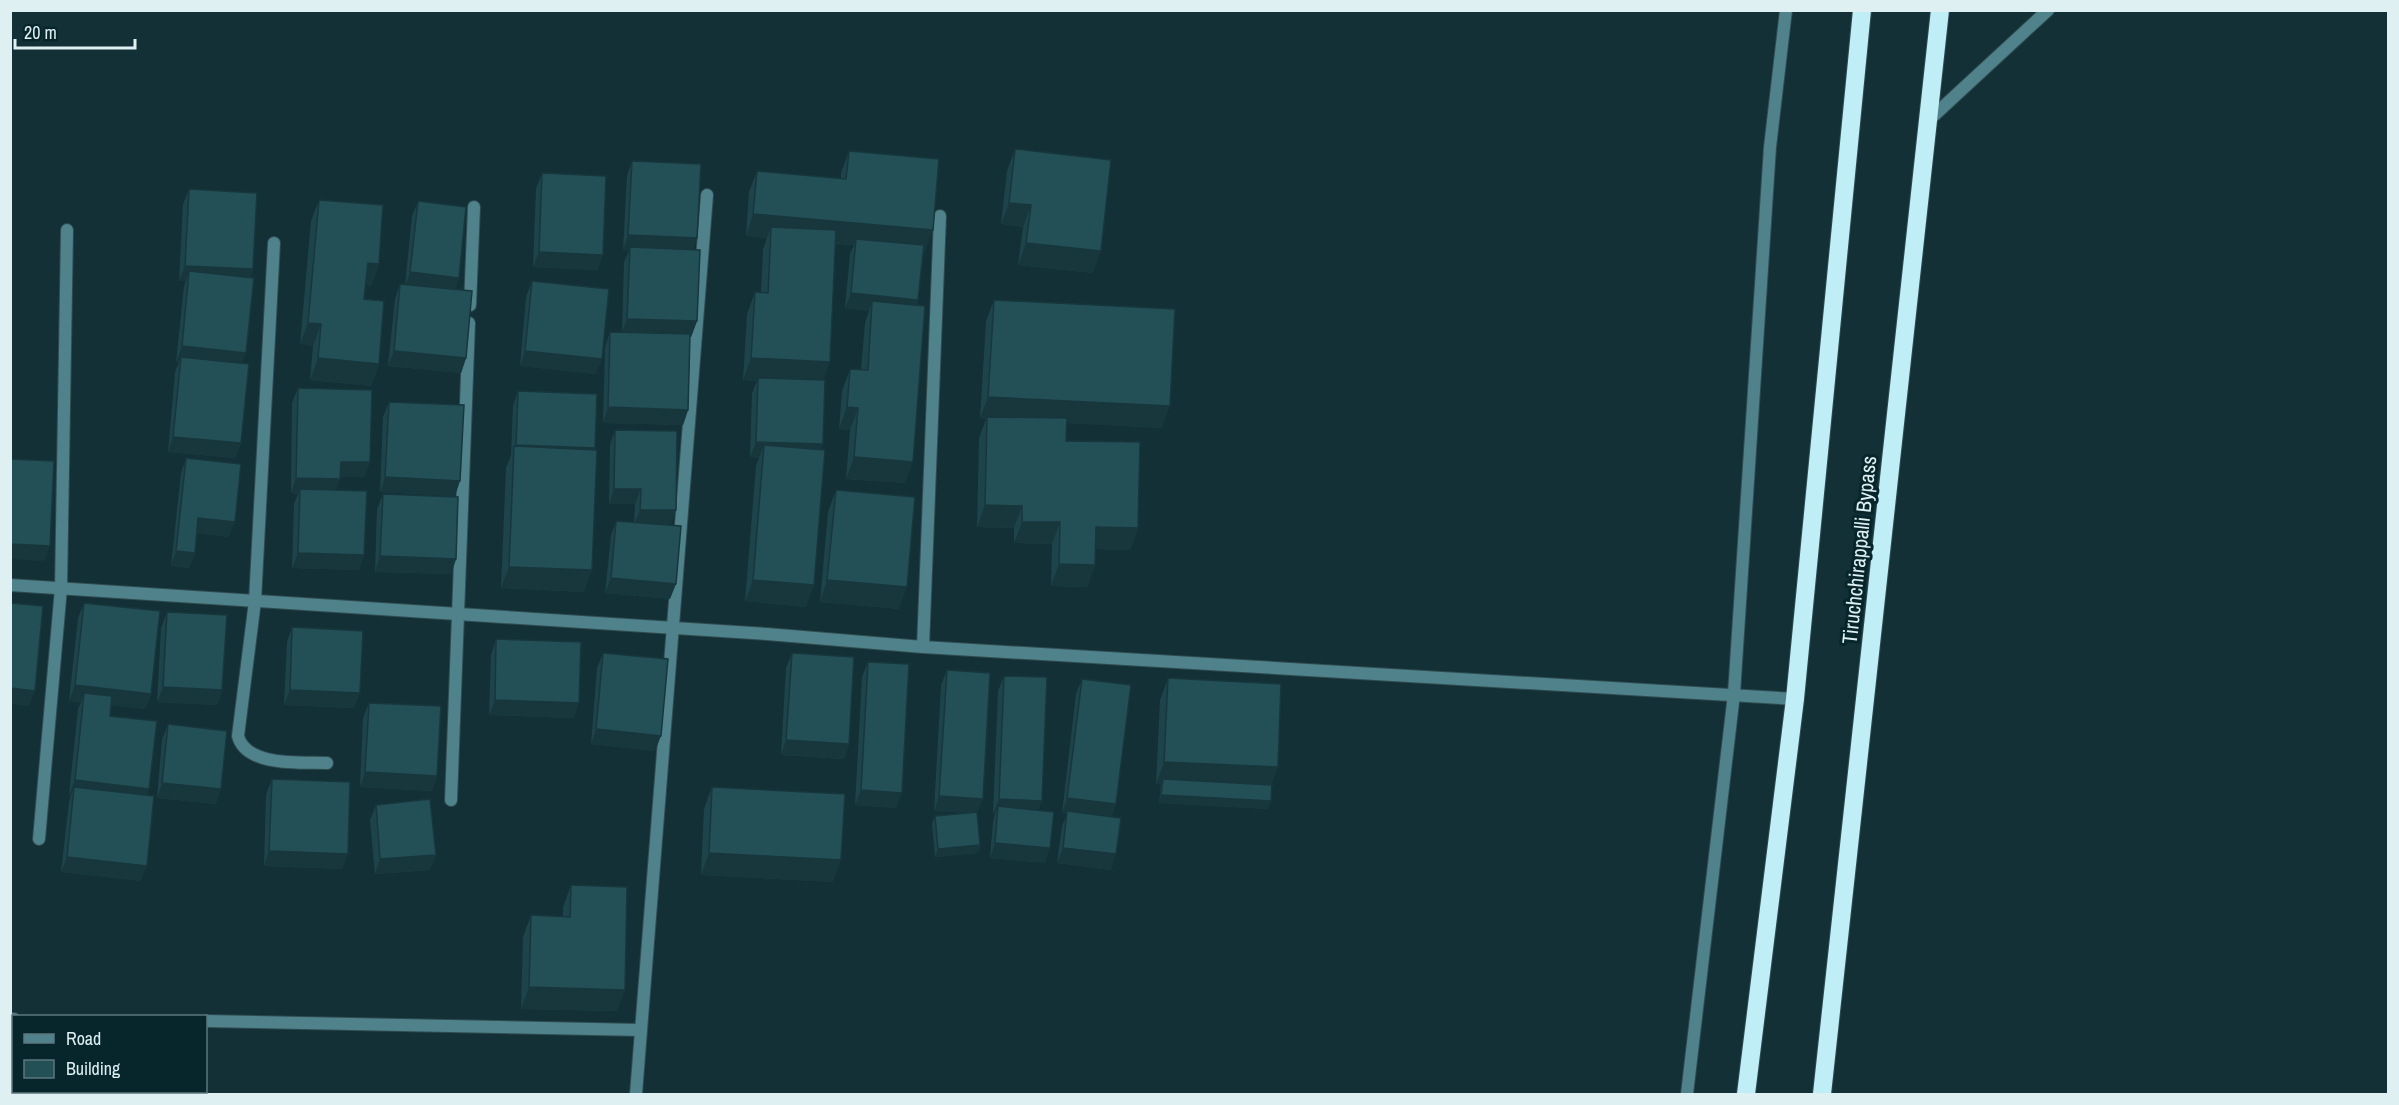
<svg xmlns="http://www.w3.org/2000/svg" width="2399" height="1105" viewBox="0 0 2399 1105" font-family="'Archivo Narrow',sans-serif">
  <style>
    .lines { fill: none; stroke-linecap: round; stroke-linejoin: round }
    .lane-casing { stroke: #2f4b50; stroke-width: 14 }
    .street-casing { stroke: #2f4b50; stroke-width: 14 }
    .highway-casing { stroke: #2f4b50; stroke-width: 20 }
    .lane { stroke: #4f828b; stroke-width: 12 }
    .street { stroke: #4f828b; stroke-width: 12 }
    .highway { stroke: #bfeef7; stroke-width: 18 }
    .wall { fill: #1e444b }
    .shaded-wall { fill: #18373d }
    .building { fill: #234f57; stroke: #18373d; stroke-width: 1.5 }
    .labels { text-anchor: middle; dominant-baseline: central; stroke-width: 6; stroke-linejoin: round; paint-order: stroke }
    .street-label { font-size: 21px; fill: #dff0f3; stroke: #07262c }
  </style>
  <rect width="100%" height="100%" fill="#123036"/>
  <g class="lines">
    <g class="lane-casing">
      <polyline id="lane" points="1929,120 2048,10"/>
    </g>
    <g class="street-casing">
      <g id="street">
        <path d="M 274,243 L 255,601 L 238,736 C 246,767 301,762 327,763"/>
        <polyline points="470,305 474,207"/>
        <polyline points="10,585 767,634 923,647 1795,699"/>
        <polyline points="923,647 940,216"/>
        <polyline points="451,800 469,323"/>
        <polyline points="39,839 61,588 67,230"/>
        <polyline points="10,1019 14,1019"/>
        <polyline points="206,1021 641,1030"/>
        <polyline points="151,1094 151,1092"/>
        <polyline points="636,1094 707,195"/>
        <polyline points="1687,1094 1734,694 1770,147 1786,10"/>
      </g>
    </g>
    <g class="highway-casing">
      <g id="highway">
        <polyline points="1746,1094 1795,699 1862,10"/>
        <polyline points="1822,1094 1940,10"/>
      </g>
    </g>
    <use href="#lane" class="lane"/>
    <use href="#street" class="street"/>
    <use href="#highway" class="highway"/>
  </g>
  <g class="wall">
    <polygon points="1015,149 1093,273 1018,265 1023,227 1001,224 1007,171"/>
    <polygon points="849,151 925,252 924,251 917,305 905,483 846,479 850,430 839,429 842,391 850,369 861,370 865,323 869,311 845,308 850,254 854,245 835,244 823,380 821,449 806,607 745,601 756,466 759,458 750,457 752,393 757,381 743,380 747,314 755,292 761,293 763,249 767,238 746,236 749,192 757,171 841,178 841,173"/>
    <polygon points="632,161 693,250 697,321 691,337 690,337 688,410 683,425 603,423 605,347 610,332 622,332 624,262 629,251 623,250 627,176"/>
    <polygon points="542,173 603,255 597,270 533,267 536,189"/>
    <polygon points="189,189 253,269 250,278 242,363 241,443 235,458 168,452 175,372 179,362 176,362 184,286 186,281 179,281 183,204"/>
    <polygon points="319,200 379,264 371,286 366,285 364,299 379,364 371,386 310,380 313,346 300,344 311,221"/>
    <polygon points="418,201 459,278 455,289 466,358 461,373 388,366 395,299 400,284 405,285 412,216"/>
    <polygon points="532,281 596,374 520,366 526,297"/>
    <polygon points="994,300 1162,428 1067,423 1066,441 1138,528 1130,550 1095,549 1095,565 1087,587 1051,586 1052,544 1014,543 1014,528 977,527 979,438 986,419 980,418 986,321"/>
    <polygon points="298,388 370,462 364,477 340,477 336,490 364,555 359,570 292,568 294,504 298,494 291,493 292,403"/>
    <polygon points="518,391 594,450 584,592 501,588 506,468 511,455 513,406"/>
    <polygon points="389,402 455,496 380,492 383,417"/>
    <polygon points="615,430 676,510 670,525 670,599 605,593 611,536 616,521 634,522 635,504 609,504 610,445"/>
    <polygon points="186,458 229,537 197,533 195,553 189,568 171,566 181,473"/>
    <polygon points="836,490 899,609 820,602 828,512"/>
    <polygon points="383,494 456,559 451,574 375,572 377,509"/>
    <polygon points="84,603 151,694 145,709 111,705 110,716 147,795 141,881 61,872 69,802 71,796 69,795 78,709 81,702 69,701 78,618"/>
    <polygon points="167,612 222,690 217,705 157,702 161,628"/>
    <polygon points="292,627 354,708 284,705 287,642"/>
    <polygon points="496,639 574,718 489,715 491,655"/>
    <polygon points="603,653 655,751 591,744 597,668"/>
    <polygon points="792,653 849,744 844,759 781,755 786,668"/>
    <polygon points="868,662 896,808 855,805 862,677"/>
    <polygon points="947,670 977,814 980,845 978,853 935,857 932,824 935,816 967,813 934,811 941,685"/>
    <polygon points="1004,676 1039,810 1045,863 990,858 993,822 995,814 993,814 998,691"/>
    <polygon points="1168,678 1278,767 1271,785 1268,809 1159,803 1161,784 1156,784 1160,700"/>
    <polygon points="1082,679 1116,804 1111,817 1111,870 1057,863 1062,826 1067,814 1062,813 1076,694"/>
    <polygon points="369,703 437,776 432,791 360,787 363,718"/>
    <polygon points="168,724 216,804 157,798 162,740"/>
    <polygon points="272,779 342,869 264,866 266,795"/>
    <polygon points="712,787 833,882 701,875 704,809"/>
    <polygon points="376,805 430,870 375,874 370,820"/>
    <polygon points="571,885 617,1011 521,1009 523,937 531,915 563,917 563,907"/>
  </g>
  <g class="shaded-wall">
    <polygon points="1009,203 1031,205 1023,227 1001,224"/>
    <polygon points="753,214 933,230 925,252 855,245 856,239 854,245 770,238 771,227 767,238 746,236"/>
    <polygon points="628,235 697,238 692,253 630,247 629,251 623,250"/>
    <polygon points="1026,243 1101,251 1093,273 1018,265"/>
    <polygon points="539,252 603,255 597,270 533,267"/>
    <polygon points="368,263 379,264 371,286 360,285"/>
    <polygon points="185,266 253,269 248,284 189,271 186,281 179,281"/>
    <polygon points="410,272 459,278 453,293 405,287"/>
    <polygon points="851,293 918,300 913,315 872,301 869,311 845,308"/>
    <polygon points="627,319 697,321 691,337 621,334"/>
    <polygon points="308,323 321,324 313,346 300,344"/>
    <polygon points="182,346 246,353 240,368 181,357 179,362 176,362"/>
    <polygon points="394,351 466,358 461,373 388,366"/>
    <polygon points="525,351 602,359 596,374 520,366"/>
    <polygon points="318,358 379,364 371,386 310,380"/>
    <polygon points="751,358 830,362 822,384 758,378 757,381 743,380"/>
    <polygon points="988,397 1170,406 1162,428 987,419 987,417 986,419 980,418"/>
    <polygon points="608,407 688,410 683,425 603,423"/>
    <polygon points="847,407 858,408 850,430 839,429"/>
    <polygon points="173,437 241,443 235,458 168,452"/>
    <polygon points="756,442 823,444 818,459 764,445 759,458 750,457"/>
    <polygon points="516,445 595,448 589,463 514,451"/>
    <polygon points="854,457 913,462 905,483 846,479"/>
    <polygon points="341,462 370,462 364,477 335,477"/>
    <polygon points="385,477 460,481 455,496 380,492"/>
    <polygon points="296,478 340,479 334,495 300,489 298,494 291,493"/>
    <polygon points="614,489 641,489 635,504 609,504"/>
    <polygon points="985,505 1022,506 1014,528 977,527"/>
    <polygon points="640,510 676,510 670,525 634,525"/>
    <polygon points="198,518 235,522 229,537 193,533"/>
    <polygon points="1022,522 1060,522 1052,544 1014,543"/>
    <polygon points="1096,527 1138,528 1130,550 1088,549"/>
    <polygon points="10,544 50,546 44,561 10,559"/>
    <polygon points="176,551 195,553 189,568 171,566"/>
    <polygon points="298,553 364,555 359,570 292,568"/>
    <polygon points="380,556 456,559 451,574 375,572"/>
    <polygon points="1059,564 1095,565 1087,587 1051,586"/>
    <polygon points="509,567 592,570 584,592 501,588"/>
    <polygon points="611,578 676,584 670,599 605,593"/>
    <polygon points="753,580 814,585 806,607 745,601"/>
    <polygon points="827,580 907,587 899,609 820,602"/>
    <polygon points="75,685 151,694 145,709 83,702 84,693 81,702 69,701"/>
    <polygon points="163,687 222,690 217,705 157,702"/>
    <polygon points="10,688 35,691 29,706 10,704"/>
    <polygon points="290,690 360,693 354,708 284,705"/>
    <polygon points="495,700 579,703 574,718 489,715"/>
    <polygon points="596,729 661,736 655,751 591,744"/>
    <polygon points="786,740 849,744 844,759 781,755"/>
    <polygon points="1164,762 1278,767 1270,789 1163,779 1161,784 1156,784"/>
    <polygon points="365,772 437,776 432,791 360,787"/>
    <polygon points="75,780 149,789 144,804 74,787 71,796 69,795"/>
    <polygon points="162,783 221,789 216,804 157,798"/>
    <polygon points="861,790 902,793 896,808 855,805"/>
    <polygon points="1161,795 1271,801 1268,809 1159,803"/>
    <polygon points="939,796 983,799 977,814 934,811"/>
    <polygon points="1067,798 1116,804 1110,819 1067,811 1067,814 1062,813"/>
    <polygon points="999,799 1042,801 1036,816 998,806 995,814 993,814"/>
    <polygon points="995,843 1050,848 1045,863 990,858"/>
    <polygon points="980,845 978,853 935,857 938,849"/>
    <polygon points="1063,848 1116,854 1111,870 1057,863"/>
    <polygon points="269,851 348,854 342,869 264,866"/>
    <polygon points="709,853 841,860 833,882 701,875"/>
    <polygon points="436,855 430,870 375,874 380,859"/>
    <polygon points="67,857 147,866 141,881 61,872"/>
    <polygon points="529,987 625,990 617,1011 521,1009"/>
  </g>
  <g class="building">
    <polygon points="1015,149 1111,160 1101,251 1026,243 1031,205 1009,203"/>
    <polygon points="849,151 939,159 933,230 753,214 757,171 846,179"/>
    <polygon points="632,161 701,164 697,238 628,235"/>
    <polygon points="542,173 606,176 603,255 539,252"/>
    <polygon points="189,189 257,193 253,269 185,266"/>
    <polygon points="319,200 383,205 379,264 368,263 364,299 384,301 379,364 318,358 321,324 308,323"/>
    <polygon points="418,201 466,207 459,278 410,272"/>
    <polygon points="771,227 836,230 830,362 751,358 755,292 768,293"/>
    <polygon points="856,239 924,245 918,300 851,293"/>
    <polygon points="630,247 700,250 697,321 627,319"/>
    <polygon points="189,271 254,278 246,353 182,346"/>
    <polygon points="532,281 609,289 602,359 525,351"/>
    <polygon points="400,284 472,291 466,358 394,351"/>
    <polygon points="994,300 1175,309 1170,406 988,397"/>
    <polygon points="872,301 925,306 913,462 854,457 858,408 847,407 850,369 868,370"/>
    <polygon points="610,332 690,334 688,410 608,407"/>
    <polygon points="181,357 249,364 241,443 173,437"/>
    <polygon points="758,378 825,380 823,444 756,442"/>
    <polygon points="298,388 372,390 370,462 341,462 340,479 296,478"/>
    <polygon points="518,391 597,394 595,448 516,445"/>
    <polygon points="389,402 464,405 460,481 385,477"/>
    <polygon points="987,417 1067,418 1066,441 1140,442 1138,528 1096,527 1095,565 1059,564 1060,522 1022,522 1022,506 985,505"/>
    <polygon points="615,430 677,431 676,510 640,510 641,489 614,489"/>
    <polygon points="764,445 825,450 814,585 753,580"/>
    <polygon points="514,446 597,450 592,570 509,567"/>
    <polygon points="186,458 241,464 235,522 198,518 195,553 176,551"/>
    <polygon points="10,459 54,461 50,546 10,544"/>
    <polygon points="300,489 367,491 364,555 298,553"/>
    <polygon points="836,490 915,497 907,587 827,580"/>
    <polygon points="383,494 458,497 456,559 380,556"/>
    <polygon points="616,521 681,526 676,584 611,578"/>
    <polygon points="10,603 43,606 35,691 10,688"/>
    <polygon points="84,603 160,611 151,694 75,685"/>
    <polygon points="167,612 227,615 222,690 163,687"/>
    <polygon points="292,627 363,631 360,693 290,690"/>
    <polygon points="496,639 581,642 579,703 495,700"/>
    <polygon points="603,653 668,659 661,736 596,729"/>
    <polygon points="792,653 854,657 849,744 786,740"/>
    <polygon points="868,662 909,664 902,793 861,790"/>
    <polygon points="947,670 990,673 983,799 939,796"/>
    <polygon points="1004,676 1047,677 1042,801 999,799"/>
    <polygon points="1168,678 1281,684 1278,767 1164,762"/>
    <polygon points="1082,679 1131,685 1116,804 1067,798"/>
    <polygon points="84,693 112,696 110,716 157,721 149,789 75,780"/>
    <polygon points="369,703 441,706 437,776 365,772"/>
    <polygon points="168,724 227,731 221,789 162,783"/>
    <polygon points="272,779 350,782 348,854 269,851"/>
    <polygon points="1163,779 1272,785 1271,801 1161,795"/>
    <polygon points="74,787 154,796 147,866 67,857"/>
    <polygon points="712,787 845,794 841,860 709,853"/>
    <polygon points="430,799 436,855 380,859 376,805"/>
    <polygon points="998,806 1054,812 1050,848 995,843"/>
    <polygon points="1067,811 1121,818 1116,854 1063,848"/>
    <polygon points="977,812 980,845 938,849 935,816"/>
    <polygon points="571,885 627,887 625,990 529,987 531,915 570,917"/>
  </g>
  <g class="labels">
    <g class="street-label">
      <text transform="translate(1859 550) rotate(-84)">Tiruchchirappalli Bypass</text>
    </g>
  </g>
  <rect width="2399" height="1105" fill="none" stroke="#dff0f3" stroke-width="24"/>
  <rect x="12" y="1015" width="195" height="78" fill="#07262c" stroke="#5d777c" stroke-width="1.5"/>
  <rect x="24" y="1034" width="30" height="9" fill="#4f828b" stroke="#5d777c" stroke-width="1.5"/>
  <text x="66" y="1045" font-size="18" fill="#dff0f3">Road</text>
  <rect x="24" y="1060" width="30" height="18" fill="#234f57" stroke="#5d777c" stroke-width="1.5"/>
  <text x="66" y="1075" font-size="18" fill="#dff0f3">Building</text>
  <path d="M15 39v9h120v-9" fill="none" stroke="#dff0f3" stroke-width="3"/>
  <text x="24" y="39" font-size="18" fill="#dff0f3" stroke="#07262c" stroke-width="4.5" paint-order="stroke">20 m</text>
</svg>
